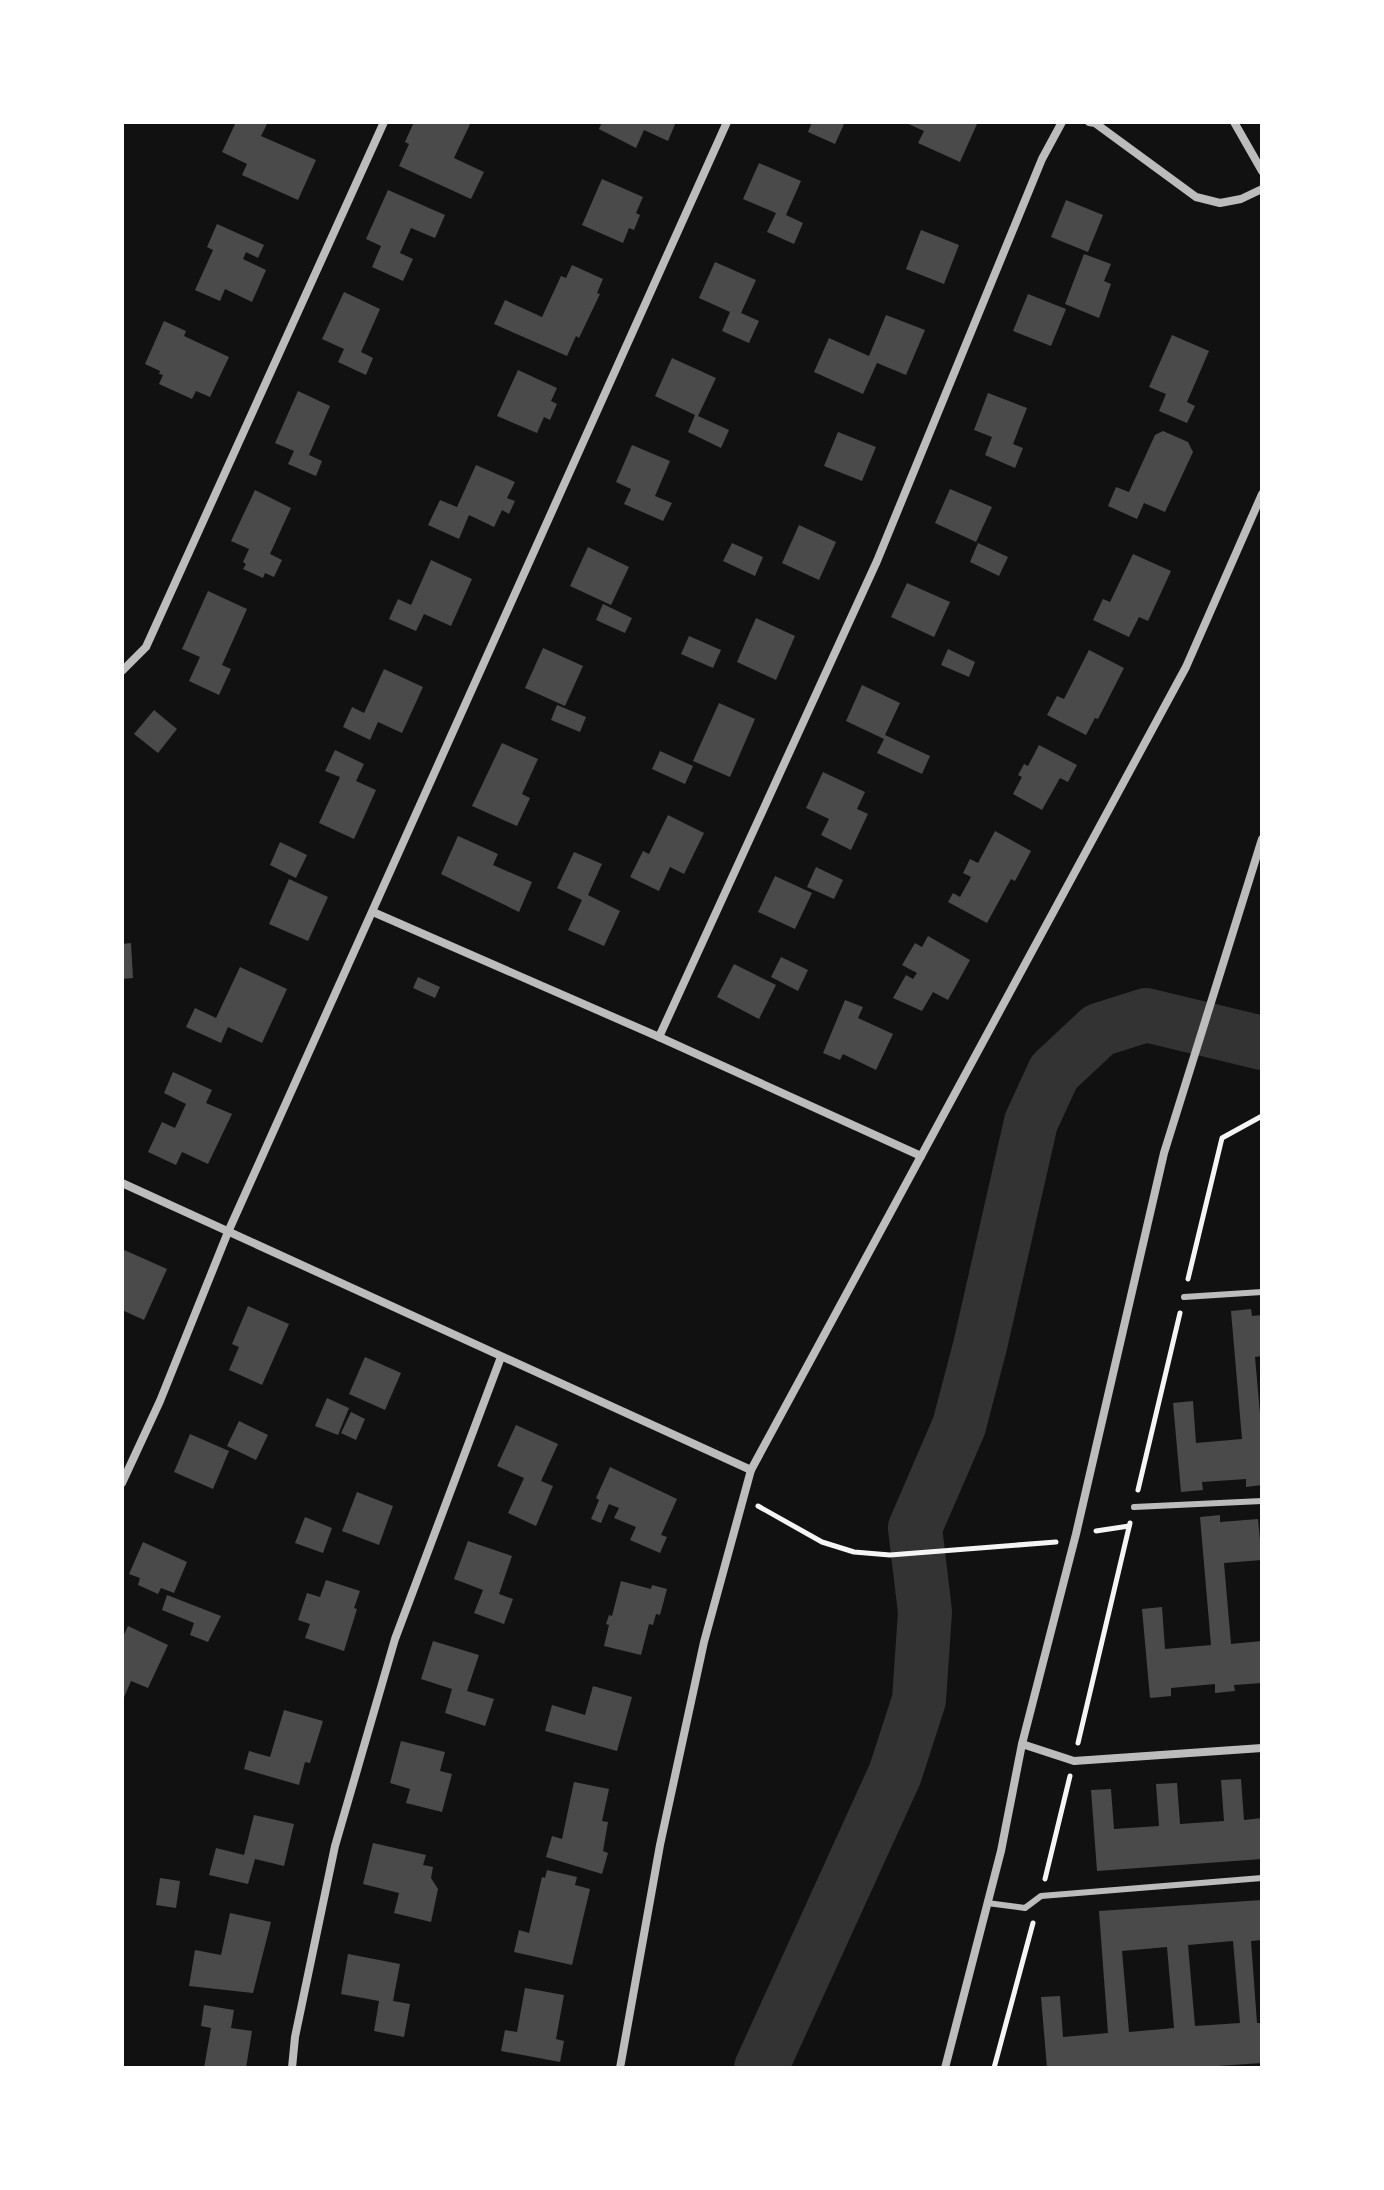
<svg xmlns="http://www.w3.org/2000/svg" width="1384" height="2190" viewBox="0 0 1384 2190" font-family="'PT Sans Narrow',sans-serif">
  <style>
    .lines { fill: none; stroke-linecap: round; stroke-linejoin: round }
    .river { stroke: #333; stroke-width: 54 }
    .building { fill: #4a4a4a; fill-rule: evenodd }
    .path { stroke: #f5f5f5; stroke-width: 5 }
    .service { stroke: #bcbcbc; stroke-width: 6 }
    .minor { stroke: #bcbcbc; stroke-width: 8 }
  </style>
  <rect width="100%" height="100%" fill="#111"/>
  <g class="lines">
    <polyline class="river" points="761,2068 895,1774 919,1700 925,1612 915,1528 959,1426 980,1346 1031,1122 1054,1072 1099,1030 1146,1015 1262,1043"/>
  </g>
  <g class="building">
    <polygon points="236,122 268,122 261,136 316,160 298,200 242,175 247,164 222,152"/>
    <polygon points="414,122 471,122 454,158 484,172 471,199 399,166 409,144 405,142"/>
    <polygon points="602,122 676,122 668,141 644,130 636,148 599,129"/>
    <polygon points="812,122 845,122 835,144 808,132"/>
    <polygon points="904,122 973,122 977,124 960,162 918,143 924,131"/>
    <polygon points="759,163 801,181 786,215 803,223 794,244 767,232 776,213 743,199"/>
    <polygon points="602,179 643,197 636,213 640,215 634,230 629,228 623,243 582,225"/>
    <polygon points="388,190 445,215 435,238 411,228 400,253 413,259 403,281 372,267 381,246 366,239"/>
    <polygon points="1066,200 1103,215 1088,252 1051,237"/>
    <polygon points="217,224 264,245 258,258 246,252 243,259 266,270 252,302 225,289 220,301 195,290 213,250 207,247"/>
    <polygon points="921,230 959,245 944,284 906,269"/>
    <polygon points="1084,254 1111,264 1104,281 1111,284 1099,318 1065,304"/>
    <polygon points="715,262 756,280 741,313 759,321 749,343 722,331 730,312 699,298"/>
    <polygon points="572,265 603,279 597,293 600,294 579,338 576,336 567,356 494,324 505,300 542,317 561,276 566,278"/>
    <polygon points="344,292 380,309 361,352 373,358 366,375 338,362 344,349 322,339"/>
    <polygon points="1028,294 1066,309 1051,346 1013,331"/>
    <polygon points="886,315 925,330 906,375 877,363 863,394 814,372 829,338 869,356"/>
    <polygon points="164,321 186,331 184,336 229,357 210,397 196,391 192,399 159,384 163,375 159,374 160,371 145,364"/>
    <polygon points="1172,335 1209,351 1187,402 1195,406 1187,423 1159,411 1166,394 1149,387"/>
    <polygon points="672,358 716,378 698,416 729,430 721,448 688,432 695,415 655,396"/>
    <polygon points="518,370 557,388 551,401 557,404 550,420 544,417 537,433 497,416"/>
    <polygon points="298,391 330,406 309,455 322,461 316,476 288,464 294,451 275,443"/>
    <polygon points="988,393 1027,408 1013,444 1023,448 1015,468 985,455 992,437 974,430"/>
    <polygon points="1163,431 1188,442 1193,452 1165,512 1144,503 1137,519 1108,506 1116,487 1129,492 1155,435"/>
    <polygon points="838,432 876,447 862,481 824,466"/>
    <polygon points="632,445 670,461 655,496 672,503 663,521 624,504 631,489 616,482"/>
    <polygon points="476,465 515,482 507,498 515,501 509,514 502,510 494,527 469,515 459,539 428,525 440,500 457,507"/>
    <polygon points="950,489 992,507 976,542 935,523"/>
    <polygon points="255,490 291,508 270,554 282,560 274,577 265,573 263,578 243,569 246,564 243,562 249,549 231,541"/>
    <polygon points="799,525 836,542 819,580 782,563"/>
    <polygon points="732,543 763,557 755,576 723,561"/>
    <polygon points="978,543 1008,557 999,576 970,562"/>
    <polygon points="588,547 629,567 611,605 570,586"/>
    <polygon points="1133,554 1171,571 1148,621 1139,617 1129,637 1093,620 1103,599 1110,602"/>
    <polygon points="431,560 472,579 451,626 424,614 416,631 389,619 398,599 411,605"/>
    <polygon points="907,583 950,602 934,637 891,617"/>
    <polygon points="208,591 247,609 222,665 231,669 219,695 189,681 200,657 182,649"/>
    <polygon points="603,604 632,618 625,633 596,620"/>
    <polygon points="756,618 795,636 776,680 737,662"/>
    <polygon points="689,636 721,650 713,668 681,654"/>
    <polygon points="543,648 583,666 565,706 525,688"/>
    <polygon points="948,649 975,662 969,677 941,665"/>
    <polygon points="1089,650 1124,668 1098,719 1095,718 1086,735 1047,715 1057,696 1064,699"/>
    <polygon points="384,669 423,687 402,733 378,722 370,740 343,727 352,707 364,713"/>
    <polygon points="862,685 900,703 885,735 930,756 922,774 877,753 884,739 846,721"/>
    <polygon points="719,703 755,719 730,777 693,761"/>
    <polygon points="557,705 586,717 580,732 551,720"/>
    <polygon points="154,710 177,729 158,753 134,734"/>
    <polygon points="502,743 538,759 522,794 530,798 517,826 472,806"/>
    <polygon points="1039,745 1077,765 1068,782 1060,778 1042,810 1013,794 1022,777 1018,775 1024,764 1028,766"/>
    <polygon points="335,750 364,764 356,781 376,790 354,839 319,823 340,777 325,771"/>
    <polygon points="660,751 693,766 685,784 652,769"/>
    <polygon points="823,772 865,792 857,809 868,814 851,850 821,835 829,819 806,808"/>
    <polygon points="668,815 704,833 684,874 670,867 659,891 630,877 643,851 649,854"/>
    <polygon points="995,831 1031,851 1015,881 1011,879 987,923 948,902 953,893 960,897 971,877 963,873 970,859 978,863"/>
    <polygon points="458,836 498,854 493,865 532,882 519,912 441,874"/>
    <polygon points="280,842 307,855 296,878 270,865"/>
    <polygon points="574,852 602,864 588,895 620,911 604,946 568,930 582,900 557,888"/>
    <polygon points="816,867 843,880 834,899 807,887"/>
    <polygon points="775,876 812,893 795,929 758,912"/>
    <polygon points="289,879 328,897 308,941 269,924"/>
    <polygon points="928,936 970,960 948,1000 933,992 922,1011 893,998 906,975 913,979 917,973 902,965 915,943 922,947"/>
    <polygon points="131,943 133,978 122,979 122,944"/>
    <polygon points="781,957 808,970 798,991 771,977"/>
    <polygon points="734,964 776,985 759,1019 717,997"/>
    <polygon points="240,967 287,989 262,1043 228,1027 221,1043 186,1027 195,1008 216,1018"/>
    <polygon points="418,977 440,987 435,998 413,988"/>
    <polygon points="845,1000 863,1007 858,1018 893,1034 876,1070 843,1054 840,1060 823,1053"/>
    <polygon points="173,1072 212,1090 206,1103 232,1114 208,1164 182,1152 176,1165 148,1152 162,1122 175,1128 186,1104 164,1093"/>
    <polygon points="122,1249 167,1269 144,1320 122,1310"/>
    <polygon points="248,1306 289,1324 262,1385 229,1370 239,1347 232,1344"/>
    <polygon points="1251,1309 1252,1316 1262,1315 1262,1356 1255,1357 1262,1436 1262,1485 1246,1487 1246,1479 1202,1482 1203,1490 1181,1492 1173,1403 1193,1401 1196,1443 1242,1439 1231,1311"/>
    <polygon points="365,1357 401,1373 385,1410 349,1394"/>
    <polygon points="327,1398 349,1408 338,1435 315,1426"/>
    <polygon points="351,1412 365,1419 356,1440 341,1433"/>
    <polygon points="239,1421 268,1435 256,1460 227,1446"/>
    <polygon points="516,1425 558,1444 541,1481 553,1486 536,1526 508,1513 524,1478 497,1466"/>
    <polygon points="190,1434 229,1451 213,1489 174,1472"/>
    <polygon points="610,1467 677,1499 661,1535 667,1537 660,1553 630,1540 636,1527 614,1518 619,1508 609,1504 601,1523 591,1519 599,1500 596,1498"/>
    <polygon points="357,1492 393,1506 379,1545 342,1531"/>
    <polygon points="1220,1515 1220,1522 1258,1519 1262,1560 1224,1563 1231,1644 1262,1641 1262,1683 1234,1685 1235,1691 1215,1693 1215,1684 1171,1688 1171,1696 1150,1698 1142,1609 1162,1607 1165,1649 1211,1645 1200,1517"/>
    <polygon points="305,1517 332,1528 323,1553 295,1543"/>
    <polygon points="468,1541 512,1556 499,1594 513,1599 504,1624 474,1613 483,1590 454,1579"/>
    <polygon points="143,1542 187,1562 174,1593 161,1588 158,1594 138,1585 140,1578 129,1574"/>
    <polygon points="326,1580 360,1591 354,1608 357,1609 344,1651 305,1638 310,1624 298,1620 307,1593 320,1597"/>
    <polygon points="621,1581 651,1589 652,1585 667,1589 660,1615 656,1614 653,1625 649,1624 641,1655 604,1646 609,1625 606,1624 609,1615 612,1616"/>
    <polygon points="167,1595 221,1616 208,1642 190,1635 194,1623 162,1610"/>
    <polygon points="128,1626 168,1645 148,1688 131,1681 122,1702 122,1639"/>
    <polygon points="433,1641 479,1655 467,1691 494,1699 485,1726 445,1713 452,1689 421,1679"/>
    <polygon points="593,1686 632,1697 617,1751 545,1731 552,1705 585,1715"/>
    <polygon points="284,1710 323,1721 310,1763 305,1762 299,1785 244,1769 249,1751 270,1757"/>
    <polygon points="401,1741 445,1752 440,1771 452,1774 442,1812 406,1803 410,1789 390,1783"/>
    <polygon points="1241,1779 1244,1820 1262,1818 1262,1859 1097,1871 1091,1790 1111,1789 1114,1829 1159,1826 1156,1784 1177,1783 1180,1824 1224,1821 1221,1780"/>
    <polygon points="574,1782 609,1789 602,1821 608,1822 603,1851 608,1853 602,1874 546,1857 552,1836 562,1839"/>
    <polygon points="254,1815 294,1824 284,1866 255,1859 248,1884 209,1875 216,1848 244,1855"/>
    <polygon points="373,1843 426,1855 423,1865 433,1867 431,1878 438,1889 431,1922 394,1913 399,1893 363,1884"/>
    <polygon points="547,1870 577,1877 575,1885 590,1889 572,1965 514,1952 519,1930 529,1933 542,1877 545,1878"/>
    <polygon points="160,1878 180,1881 176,1908 156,1905"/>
    <path d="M 1262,1900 L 1262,1940 L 1251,1941 L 1257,2023 L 1262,2023 L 1262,2063 L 1188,2068 L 1047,2068 L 1041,1997 L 1060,1996 L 1063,2037 L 1108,2033 L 1099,1911 ZM 1233,1941 L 1240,2023 L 1195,2026 L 1188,1945 ZM 1167,1947 L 1174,2028 L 1129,2032 L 1122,1951 Z"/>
    <polygon points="230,1913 271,1922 253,1993 189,1986 195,1950 221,1955"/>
    <polygon points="348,1954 400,1964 393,2001 410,2004 404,2037 374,2031 379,2001 341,1994"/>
    <polygon points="525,1988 564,1995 556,2039 564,2041 560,2062 501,2051 505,2030 517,2032"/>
    <polygon points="204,2005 234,2010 231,2028 252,2031 246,2068 204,2068 211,2028 201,2026"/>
  </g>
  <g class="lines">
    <g class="path">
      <polyline points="1188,1279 1222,1138 1262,1116"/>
      <polyline points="1138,1490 1180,1313"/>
      <polyline points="758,1506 822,1542 854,1552 890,1555 1056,1542"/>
      <polyline points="1096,1531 1129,1526"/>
      <polyline points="1078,1743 1130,1523"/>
      <polyline points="1045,1879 1070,1776"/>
      <polyline points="994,2068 1033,1923"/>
    </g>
    <g class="service">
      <polyline points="1184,1297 1262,1292"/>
      <polyline points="1134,1507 1262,1501"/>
      <polyline points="987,1903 1025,1908 1041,1896 1262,1878"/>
    </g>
    <g class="minor">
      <polyline points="1089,122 1095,123 1196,197 1220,203 1241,199 1262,189"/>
      <polyline points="1234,122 1262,171"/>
      <polyline points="122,671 146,647 384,122"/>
      <polyline points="373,912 659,1037 921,1156"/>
      <polyline points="659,1037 877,561 1042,159 1062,122"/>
      <polyline points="122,1183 751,1470"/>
      <polyline points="122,1483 160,1401 228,1232 727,122"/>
      <polyline points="1022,1744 1074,1761 1262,1748"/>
      <polyline points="292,2068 295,2037 335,1846 395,1639 501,1357"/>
      <polyline points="620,2068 660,1845 704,1642 751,1470 1186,667 1262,494"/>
      <polyline points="945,2068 1001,1851 1022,1744 1076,1534 1164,1153 1262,839"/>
    </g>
  </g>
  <rect width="1384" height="2190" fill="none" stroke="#ffffff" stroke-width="248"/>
</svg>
